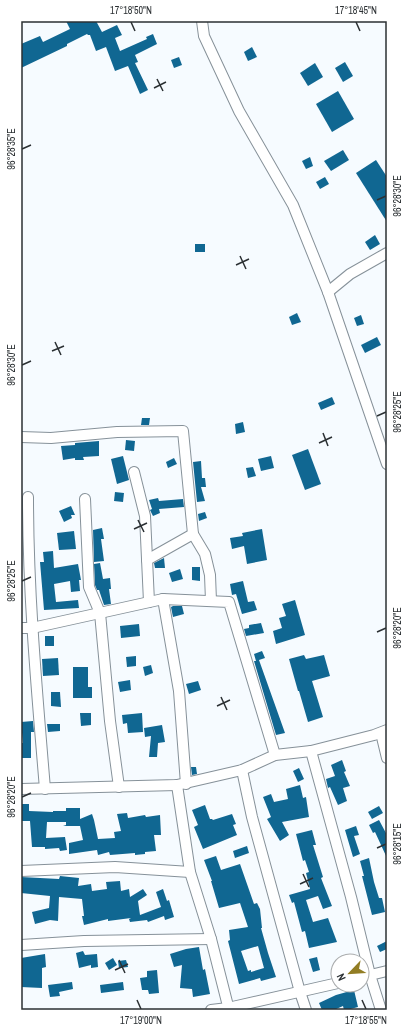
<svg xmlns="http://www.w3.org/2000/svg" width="408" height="1031" viewBox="0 0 408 1031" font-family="'Archivo Narrow',sans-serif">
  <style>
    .building { fill: #106792; fill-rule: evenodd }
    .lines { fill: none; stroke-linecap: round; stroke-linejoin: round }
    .street-casing { stroke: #869199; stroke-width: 12 }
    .street { stroke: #fff; stroke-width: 10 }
    .ticks { fill: none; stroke: #2b3033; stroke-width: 1.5 }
    .neatline { fill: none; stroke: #2b3033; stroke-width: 1.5 }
    .ticks-label { font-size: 10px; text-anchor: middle; fill: #2b3033 }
  </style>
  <rect width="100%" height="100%" fill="#f6fbff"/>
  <g class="building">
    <polygon points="66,21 96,21 102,32 117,25 122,35 115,38 120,51 147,39 146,37 153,34 157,44 135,55 138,62 135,63 148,90 140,94 128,66 115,71 106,47 96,51 90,35 88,35 87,34 67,44 67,46 21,68 21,44 40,36 43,42 70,29"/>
    <polygon points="252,47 257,57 248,61 244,52"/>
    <polygon points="179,57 182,65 174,68 171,60"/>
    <polygon points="345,62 353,76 343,82 335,68"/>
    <polygon points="315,63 323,77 308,86 300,73"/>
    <polygon points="338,91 354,119 332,132 316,104"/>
    <polygon points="343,150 349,160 331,171 324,161"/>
    <polygon points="310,157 313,166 306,169 302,161"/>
    <polygon points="376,160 387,177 387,222 356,173"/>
    <polygon points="325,177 329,184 320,189 316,182"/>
    <polygon points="375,235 380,244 370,250 365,242"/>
    <rect x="195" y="244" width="10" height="8"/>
    <polygon points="297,313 301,322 292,325 289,317"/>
    <polygon points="361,315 364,324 357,326 354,318"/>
    <polygon points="377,337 381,345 365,353 361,345"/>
    <polygon points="332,397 335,404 321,410 318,403"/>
    <polygon points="142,418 150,418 149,425 141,425"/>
    <polygon points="243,422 245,432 236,434 235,424"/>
    <polygon points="126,440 135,441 134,451 125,450"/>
    <polygon points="99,441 99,456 83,457 84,460 75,460 75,458 63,460 61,446 75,445 75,443"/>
    <polygon points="308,449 321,484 305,490 292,455"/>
    <polygon points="123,456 129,480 117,484 111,459"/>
    <polygon points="271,456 274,468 261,471 258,459"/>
    <polygon points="174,458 177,464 168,468 166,462"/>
    <polygon points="201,461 202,478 205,478 206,487 201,487 205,501 197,502 193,462"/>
    <polygon points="253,467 256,476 248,478 246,468"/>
    <polygon points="115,492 124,493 123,502 114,501"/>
    <polygon points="158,498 159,501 183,499 184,507 159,509 160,513 153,516 150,510 152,509 149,500"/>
    <polygon points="71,506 75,515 71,515 72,518 64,522 59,511"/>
    <polygon points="205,512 207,518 199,521 198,514"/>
    <polygon points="102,528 104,539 101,539 104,561 94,562 93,530"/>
    <polygon points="262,529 267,560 247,564 244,546 232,549 230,538 243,536 242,533"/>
    <polygon points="74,531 76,549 59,550 57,533"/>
    <polygon points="53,551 54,568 78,564 81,580 79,580 80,591 71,592 70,581 54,584 56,602 78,600 79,608 44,610 40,562 44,562 43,552"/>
    <polygon points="164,558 165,568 155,568 154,563"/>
    <polygon points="100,563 103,579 110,578 111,589 109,589 111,604 104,605 99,590 97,590 95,585 94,564"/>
    <polygon points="192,567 200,567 200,581 192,580"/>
    <polygon points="180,569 183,579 172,582 169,573"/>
    <polygon points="243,581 248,602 254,601 257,610 242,614 236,594 232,595 230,584"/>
    <polygon points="295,600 305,635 276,644 273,631 282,628 279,618 286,616 282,604"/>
    <polygon points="173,606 182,606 184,614 173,617 171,607"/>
    <polygon points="261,623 264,633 246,636 244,629 249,628 249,625"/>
    <polygon points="139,624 140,636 121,638 120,626"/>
    <rect x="45" y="636" width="9" height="10"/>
    <polygon points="262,651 265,658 259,660 285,733 276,735 254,661 256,661 254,654"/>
    <polygon points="304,655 306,659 324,655 330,676 312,681 323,717 308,722 299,691 298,691 289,659"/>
    <polygon points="136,656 136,666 127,667 126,657"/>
    <polygon points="58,658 59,675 43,676 42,659"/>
    <polygon points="151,665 153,673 145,676 143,667"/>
    <polygon points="73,667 88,667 88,687 92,687 92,698 73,698"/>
    <polygon points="130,680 131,690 120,692 118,682"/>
    <polygon points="198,681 201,690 189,694 186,684"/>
    <polygon points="51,692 60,692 61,707 51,706"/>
    <polygon points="80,713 91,713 91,725 81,726"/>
    <polygon points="142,713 143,732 128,733 127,723 123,724 122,715"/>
    <polygon points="33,721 34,732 31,732 31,758 21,758 21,743 23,743 21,722"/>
    <polygon points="47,724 60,724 60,731 48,732"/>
    <polygon points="162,725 165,742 158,743 157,757 149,757 151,736 145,737 144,728"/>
    <polygon points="342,760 346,771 344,772 350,786 343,788 347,801 338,805 330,787 328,788 326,779 335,776 331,765"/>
    <polygon points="191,767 196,767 197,774 192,775"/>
    <polygon points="299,768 304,779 298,782 293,771"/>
    <polygon points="300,785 303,798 306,797 309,817 282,822 289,835 280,841 267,819 271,817 263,797 271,794 274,802 288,799 286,789"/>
    <polygon points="21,804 29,804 29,811 53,812 53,811 66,811 66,808 80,808 80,819 92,814 94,820 98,839 115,838 114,832 121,831 117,814 127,813 128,818 145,815 146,817 160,815 161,835 154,835 156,851 145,852 145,854 135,855 135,853 110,855 109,852 98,855 97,850 69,854 69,843 83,840 80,826 63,826 66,825 66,822 47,822 46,838 65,837 67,850 60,851 59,848 45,849 45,847 32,847 30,821 21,821"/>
    <polygon points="205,805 210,819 212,819 213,820 232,814 236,824 233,825 237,835 203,849 194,827 198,825 192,810"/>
    <polygon points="379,806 383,813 372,819 368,812"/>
    <polygon points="379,820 387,835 387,858 375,832 373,833 369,825"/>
    <polygon points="356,826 359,835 354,836 360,854 353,857 345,830"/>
    <polygon points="312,830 316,845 313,845 323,877 321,878 332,906 323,909 318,896 306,900 313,922 328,918 337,942 309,948 305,931 302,932 294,902 292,903 289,895 310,889 306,873 309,872 305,860 303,861 296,834"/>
    <polygon points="247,846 249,853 235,858 233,851"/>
    <path d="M 216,856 L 221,870 L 240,864 L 254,904 L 257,903 L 260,909 L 262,928 L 261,928 L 268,953 L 276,977 L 261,981 L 260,978 L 239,984 L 228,941 L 230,940 L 229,930 L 248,927 L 240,903 L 219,908 L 211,881 L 212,881 L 204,860 ZM 258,946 L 264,968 L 251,972 L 251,970 L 248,971 L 241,951 Z"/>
    <polygon points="369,858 374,882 379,898 382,898 385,912 372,915 362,876 364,876 360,861"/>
    <polygon points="60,876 79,878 78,886 91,884 92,891 107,889 106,882 120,881 121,891 129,889 130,897 143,889 147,895 138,901 140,915 161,907 156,892 163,889 167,901 169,900 174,917 165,920 164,916 148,922 147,920 130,922 129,919 131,918 108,921 108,919 84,925 82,916 84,916 82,899 59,897 58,921 50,920 35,924 32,912 49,908 50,896 21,893 21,877 59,879"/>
    <polygon points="387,941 387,949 380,952 377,946"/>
    <polygon points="199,947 203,970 205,969 210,994 193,997 192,989 180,988 182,965 174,967 170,954 186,949"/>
    <polygon points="83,951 85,955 97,954 98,967 91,968 91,965 79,968 76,953"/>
    <polygon points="45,954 46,967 42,968 42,988 21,987 21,958"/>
    <polygon points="317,957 320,970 313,972 309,959"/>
    <polygon points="113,958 117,965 109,970 105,963"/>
    <polygon points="126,960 128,967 119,968 118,961"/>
    <polygon points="157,970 159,993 149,994 148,990 142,990 140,978 147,977 147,971"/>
    <polygon points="72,982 73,989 59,992 60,996 50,997 48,985"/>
    <polygon points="123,982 124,990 101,993 100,985"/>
    <polygon points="354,990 358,1007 347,1010 344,1010 343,1006 334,1010 322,1010 319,1003 336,995"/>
  </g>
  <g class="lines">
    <g class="street-casing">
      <g id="street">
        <polyline points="202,21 204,36 239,111 293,205 328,292 387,464"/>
        <polyline points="328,292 350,274 387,253"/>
        <polyline points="21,437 51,438 117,432 183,431 193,534 205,554 210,575 211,601"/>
        <polyline points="134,472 145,516 149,602"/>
        <path d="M 28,497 C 28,595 37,692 45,789"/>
        <polyline points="85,499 89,587 100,613 110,721 119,787"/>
        <polyline points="147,560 193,534"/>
        <polyline points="163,599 179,691 186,784"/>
        <polyline points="21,628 32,628 163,599 229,602 275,755"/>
        <polyline points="381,733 387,758"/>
        <polyline points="311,751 351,897 370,975 381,1010"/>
        <polyline points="242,770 252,817 300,992 306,1010"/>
        <polyline points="177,785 190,872 211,939 229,1010"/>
        <polyline points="21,789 177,785 242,770 275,755 311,751 374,735 387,730"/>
        <polyline points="21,871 115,867 190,872"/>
        <polyline points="21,945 84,941 211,939"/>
        <polyline points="362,977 387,971"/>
        <polyline points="211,1010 228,1008 338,983"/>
      </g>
    </g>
    <use href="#street" class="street"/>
  </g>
  <path class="ticks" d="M 131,22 L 135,31M 356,22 L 360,31M 157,79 L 163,91M 154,88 L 166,82M 22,149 L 31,145M 377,200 L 386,196M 240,256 L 246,269M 236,265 L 249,259M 55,342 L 61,355M 52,351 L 64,346M 22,365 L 31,361M 377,416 L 386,412M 323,433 L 328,446M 319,443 L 332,437M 138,520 L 144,532M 134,529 L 147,523M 22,581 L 31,577M 377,632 L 386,628M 221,697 L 227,710M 217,706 L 230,700M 22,797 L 31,793M 377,848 L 386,844M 303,874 L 309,887M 300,884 L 313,878M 119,960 L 125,973M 115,970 L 128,964M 137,1000 L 141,1009M 362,1000 L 366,1009"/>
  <rect width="408" height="1031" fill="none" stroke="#ffffff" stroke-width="44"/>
  <g transform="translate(350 973) rotate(245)"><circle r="19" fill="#ffffff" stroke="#aaacad"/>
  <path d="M0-3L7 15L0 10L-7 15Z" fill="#927d24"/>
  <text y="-6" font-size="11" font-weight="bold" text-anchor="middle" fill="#2b3033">N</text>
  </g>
  <rect x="22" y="22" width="364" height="987" class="neatline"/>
  <g class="ticks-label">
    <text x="131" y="14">17°18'50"N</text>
    <text x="356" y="14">17°18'45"N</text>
    <text transform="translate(11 149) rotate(-90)" y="4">96°28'35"E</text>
    <text transform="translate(397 196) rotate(-90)" y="4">96°28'30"E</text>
    <text transform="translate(11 365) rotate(-90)" y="4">96°28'30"E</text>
    <text transform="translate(397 412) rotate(-90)" y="4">96°28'25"E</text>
    <text transform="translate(11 581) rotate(-90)" y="4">96°28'25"E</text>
    <text transform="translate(397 628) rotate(-90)" y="4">96°28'20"E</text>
    <text transform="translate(11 797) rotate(-90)" y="4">96°28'20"E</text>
    <text transform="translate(397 844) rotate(-90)" y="4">96°28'15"E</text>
    <text x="141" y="1024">17°19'00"N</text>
    <text x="366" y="1024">17°18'55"N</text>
  </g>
</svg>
